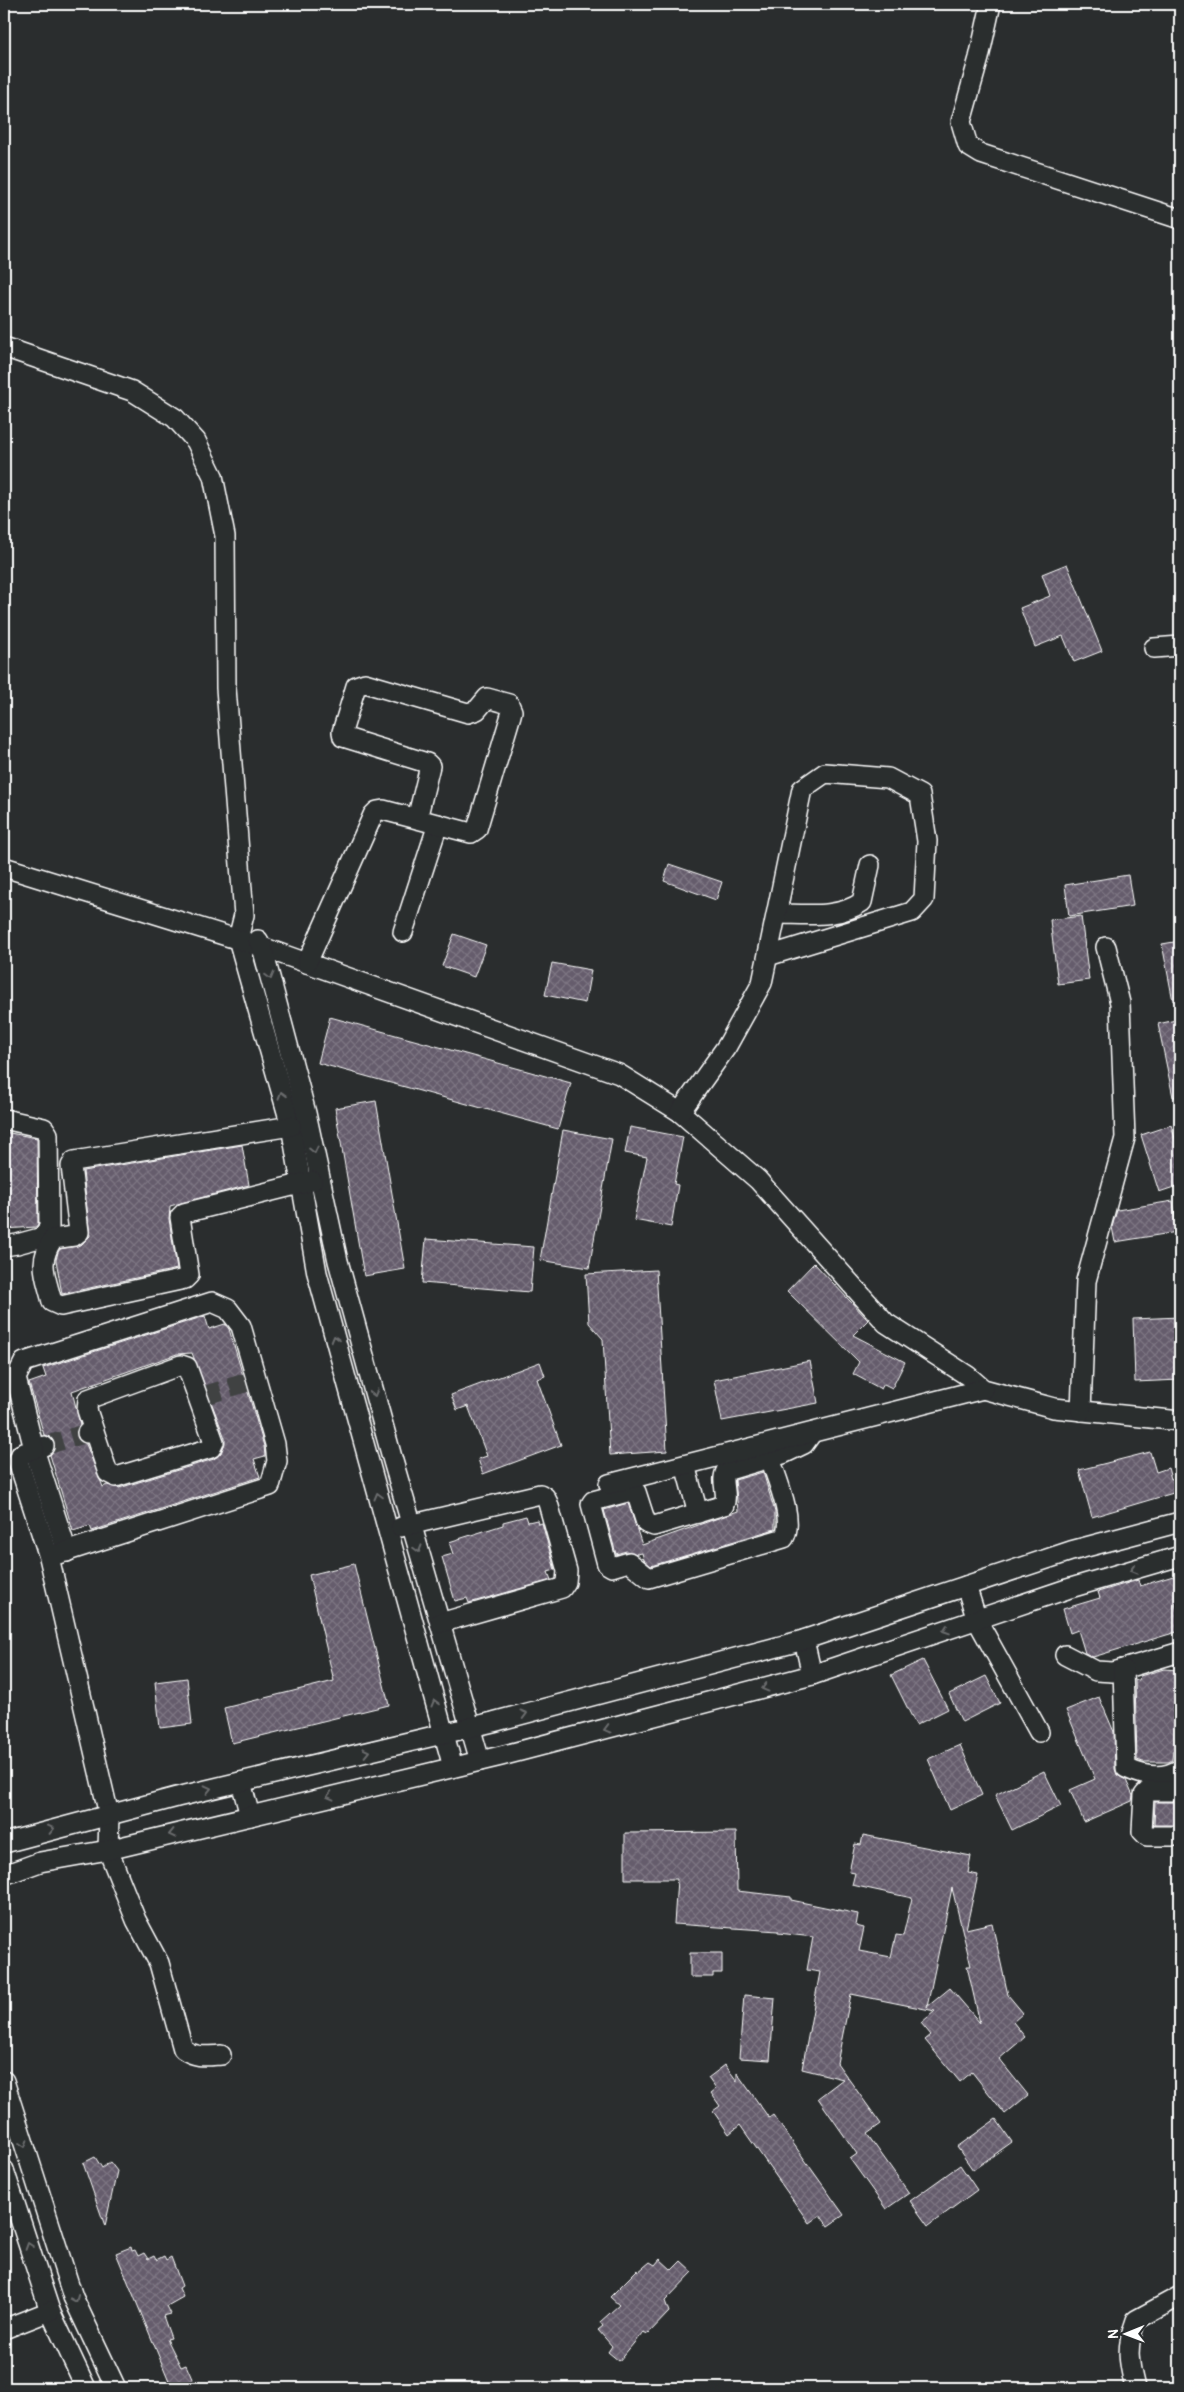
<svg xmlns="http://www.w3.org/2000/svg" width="1184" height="2392" viewBox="0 0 1184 2392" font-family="Pangolin,sans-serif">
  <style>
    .building { fill: url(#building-cross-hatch); stroke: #fff; fill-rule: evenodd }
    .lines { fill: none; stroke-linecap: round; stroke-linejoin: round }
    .minor-tunnel { stroke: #3f4243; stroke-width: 19; stroke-dasharray: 19 9; stroke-linecap: butt }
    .minor-casing { stroke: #fff; stroke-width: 22 }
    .minor { stroke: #2a2d2e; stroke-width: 19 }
    .oneway { stroke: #6a6c6d }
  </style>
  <defs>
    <pattern id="building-cross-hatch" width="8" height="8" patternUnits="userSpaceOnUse" patternTransform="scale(1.25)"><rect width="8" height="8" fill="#655c6c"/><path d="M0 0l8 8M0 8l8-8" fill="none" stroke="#7c7482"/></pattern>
  </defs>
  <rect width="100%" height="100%" fill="#2a2d2e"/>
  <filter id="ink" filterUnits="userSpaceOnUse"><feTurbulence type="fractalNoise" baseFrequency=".02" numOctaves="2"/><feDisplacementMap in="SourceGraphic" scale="10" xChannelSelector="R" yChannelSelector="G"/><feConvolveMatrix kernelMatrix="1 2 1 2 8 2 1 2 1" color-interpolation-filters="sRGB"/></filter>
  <g filter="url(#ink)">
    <g class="building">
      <polygon points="1067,564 1102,651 1074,662 1063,636 1035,647 1020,608 1050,596 1042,574"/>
      <polygon points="669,864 722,882 716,900 664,881"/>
      <polygon points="1128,875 1133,906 1069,916 1065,885"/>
      <polygon points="1081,916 1089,980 1058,984 1050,920"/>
      <polygon points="454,934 486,945 474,977 442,966"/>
      <polygon points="1180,941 1180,1000 1173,1001 1162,944"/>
      <polygon points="552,963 591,970 585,1003 545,995"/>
      <polygon points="330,1017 571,1083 558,1129 318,1063"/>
      <polygon points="1180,1019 1180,1097 1173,1097 1158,1024"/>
      <polygon points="376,1101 405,1269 364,1276 335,1108"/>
      <polygon points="1171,1125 1180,1155 1180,1185 1159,1192 1141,1135"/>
      <polygon points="630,1127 683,1137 674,1184 678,1185 671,1227 634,1220 647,1157 625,1153"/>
      <polygon points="563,1130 612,1139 589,1268 540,1260"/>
      <polygon points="4,1132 37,1138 38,1224 36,1227 4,1229"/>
      <polygon points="242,1145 249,1185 170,1206 169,1219 177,1269 62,1294 56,1260 58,1252 60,1249 81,1245 90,1236 83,1171"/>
      <polygon points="1173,1201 1177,1232 1115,1242 1112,1227 1117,1210"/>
      <polygon points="426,1239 534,1247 530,1292 422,1283"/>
      <polygon points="814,1263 868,1320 853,1335 905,1362 892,1388 884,1384 881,1389 853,1374 859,1362 787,1291"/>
      <polygon points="656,1270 667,1451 610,1455 603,1339 589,1323 586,1274"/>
      <path d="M 205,1316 L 209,1329 L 225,1324 L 229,1329 L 264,1446 L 265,1456 L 254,1459 L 260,1477 L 92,1531 L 90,1526 L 73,1531 L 50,1455 L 55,1449 L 55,1442 L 51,1438 L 44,1435 L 29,1383 L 46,1377 L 43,1368 ZM 192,1353 L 225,1438 L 225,1443 L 221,1453 L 214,1459 L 119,1488 L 107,1485 L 103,1487 L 86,1444 L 80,1441 L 76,1437 L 76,1430 L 80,1424 L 72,1391 L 177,1354 Z"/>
      <polygon points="1180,1317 1180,1380 1135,1382 1133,1319"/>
      <polygon points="810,1361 818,1403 722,1421 714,1380"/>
      <polygon points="540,1362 545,1376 537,1379 561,1445 483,1474 478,1459 487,1456 468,1406 457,1410 451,1395"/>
      <polygon points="1150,1452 1156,1472 1168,1468 1171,1479 1180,1476 1180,1491 1092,1517 1079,1470"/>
      <polygon points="763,1472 775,1512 775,1529 651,1566 644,1560 642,1553 637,1554 626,1551 616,1554 604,1510 628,1503 642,1545 738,1511 735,1480"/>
      <polygon points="526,1516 528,1522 537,1520 538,1524 542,1523 555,1570 548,1572 551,1580 469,1603 467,1598 455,1601 442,1557 453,1554 449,1542 503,1525 503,1522"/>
      <polygon points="354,1564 389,1705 232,1743 224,1708 334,1681 309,1575"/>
      <polygon points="1180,1574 1180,1603 1175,1604 1180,1621 1180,1631 1093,1657 1085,1653 1078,1630 1070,1633 1063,1609 1100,1598 1098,1592 1138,1580 1140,1586"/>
      <polygon points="923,1660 948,1709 916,1725 891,1675"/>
      <polygon points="1164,1669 1178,1670 1177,1683 1180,1684 1180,1697 1178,1750 1173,1750 1172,1760 1169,1762 1143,1762 1137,1760 1135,1680 1139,1680 1140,1676"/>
      <polygon points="986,1676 1000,1703 962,1722 949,1694"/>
      <polygon points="187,1678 192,1724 160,1728 155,1682"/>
      <polygon points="1099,1697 1114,1732 1115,1769 1117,1775 1126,1780 1133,1796 1132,1801 1084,1822 1070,1790 1095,1779 1066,1710"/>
      <polygon points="960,1745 982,1795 950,1810 928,1759"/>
      <polygon points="1044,1771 1061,1806 1012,1830 995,1795"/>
      <polygon points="1155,1802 1180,1802 1180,1825 1154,1825"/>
      <path d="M 736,1832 L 737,1891 L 791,1897 L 791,1900 L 858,1914 L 856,1926 L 864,1928 L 859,1951 L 891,1957 L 896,1935 L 903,1936 L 912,1898 L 852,1885 L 855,1873 L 849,1872 L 855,1844 L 861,1845 L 863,1835 L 971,1856 L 968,1873 L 978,1875 L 966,1929 L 992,1923 L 1008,1995 L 1023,2013 L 1013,2022 L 1025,2037 L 999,2059 L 1028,2095 L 1005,2114 L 972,2072 L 960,2082 L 925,2040 L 931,2035 L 921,2023 L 935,2011 L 851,1994 L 837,2063 L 881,2124 L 867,2134 L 909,2193 L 886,2209 L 850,2159 L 857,2154 L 818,2098 L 843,2079 L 802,2069 L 820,1972 L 807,1970 L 813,1937 L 778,1933 L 778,1931 L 674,1924 L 677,1879 L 625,1879 L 625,1833 ZM 952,1888 L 971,1966 L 967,1966 L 980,2023 L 950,1988 L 927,2007 Z"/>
      <polygon points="690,1953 722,1953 722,1973 713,1973 713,1977 690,1977"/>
      <polygon points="744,1995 775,1998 770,2060 739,2058"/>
      <polygon points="725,2065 737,2081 737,2073 769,2118 773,2115 844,2215 828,2226 820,2215 809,2223 740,2125 729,2134 713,2111 720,2106 711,2093 716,2089 708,2078"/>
      <polygon points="996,2119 1012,2142 973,2170 957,2147"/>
      <polygon points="95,2157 102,2168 110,2162 117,2171 105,2226 83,2163"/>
      <polygon points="960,2165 977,2190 928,2226 910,2201"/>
      <polygon points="131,2247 132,2251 135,2250 138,2256 144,2253 148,2259 154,2256 156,2260 164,2256 166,2260 171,2257 182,2286 179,2288 183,2297 167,2306 171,2314 163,2316 171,2338 167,2339 181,2367 186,2365 196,2388 172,2388 116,2253"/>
      <polygon points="660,2259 672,2270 681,2261 693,2272 665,2301 669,2312 648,2334 643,2332 619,2361 608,2352 612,2346 598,2330 603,2326 600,2322 619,2305 610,2297 637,2270 638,2272 650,2262 655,2265"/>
    </g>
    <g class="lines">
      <g class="minor-tunnel">
        <polyline points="203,1396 248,1382"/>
        <polyline points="44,1446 87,1433"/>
      </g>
      <g class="minor-casing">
        <g id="minor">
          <polyline points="991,4 979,58 961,122 968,146 981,154 1180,219"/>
          <polyline points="4,347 132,391 175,418 196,441 213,476 225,536 226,688 244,915 238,939 291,1126 317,1273 453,1767"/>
          <polyline points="1154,648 1180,646"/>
          <polyline points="4,867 262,947 619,1074 680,1112 758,1180 886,1323 968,1376 983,1389 1054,1408 1180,1421"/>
          <path d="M 777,914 C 805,914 838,919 862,902 L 870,865"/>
          <polyline points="403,932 438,824"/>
          <polyline points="258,940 262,947 306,1113 338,1261 393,1461 480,1761"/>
          <polyline points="307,963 373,815 377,811 383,810 471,833 477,829 511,715 512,711 509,704 487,698 477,710 468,713 365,683 356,686 342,732 343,737 427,763 430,766 417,819"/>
          <polyline points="680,1112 727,1046 762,983 802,789 825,773 888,778 920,795 927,841 924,899 912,912 768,956"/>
          <polyline points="4,1119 44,1128 48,1134 49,1227 43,1237 17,1244 4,1246"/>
          <path d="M 291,1126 L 74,1161 L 71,1166 L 79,1232 L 74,1236 L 53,1239 C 37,1263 46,1276 52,1302 L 61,1306 L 185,1279 L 189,1275 L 180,1217 L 184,1213 L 312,1181"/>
          <polyline points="1081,1411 1086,1281 1125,1138 1120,1003 1106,947"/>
          <polyline points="87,1433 94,1431 87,1410 88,1399 181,1365 187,1367 214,1442 211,1448 116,1477 108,1473 94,1431"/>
          <polyline points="44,1446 34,1449 67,1552"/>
          <path d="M 770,1458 C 776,1477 795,1520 784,1538 L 649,1578 L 629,1562 L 612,1567 L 607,1564 L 591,1504 L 593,1501 L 631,1491 L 636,1492 L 646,1523 L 654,1526 L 724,1505 C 729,1494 720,1482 726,1471 L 783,1454 L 804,1444 L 812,1433"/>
          <polyline points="685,1465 698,1513"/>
          <polyline points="609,1484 983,1389"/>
          <polyline points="401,1527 540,1494 545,1497 548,1503 567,1571 566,1582 562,1588 440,1623"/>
          <path d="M 49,1557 L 270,1486 L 277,1461 L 275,1444 L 241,1326 L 228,1309 L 212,1302 L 24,1362 L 16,1378 L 34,1449 L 21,1454 L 18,1461 L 49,1557 L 109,1815 L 108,1850 L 136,1920 L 159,1963 L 183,2049 C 196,2058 206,2056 221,2055"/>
          <polyline points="966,1586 977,1620 1039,1732"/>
          <polyline points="804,1640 812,1675"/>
          <polyline points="1065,1655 1096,1671 1113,1672 1180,1652"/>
          <path d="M 1123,1669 L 1126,1768 C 1143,1776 1163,1780 1180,1769"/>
          <polyline points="241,1782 250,1816"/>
          <polyline points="1180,1791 1148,1791 1144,1795 1142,1831 1147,1836 1180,1836"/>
          <polyline points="4,1843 177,1797 493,1722 800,1641 1071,1551 1180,1522"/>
          <polyline points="4,1875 40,1862 108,1850 501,1756 812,1675 1067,1589 1180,1556"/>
          <polyline points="4,2081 73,2297 116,2388"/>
          <polyline points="4,2170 50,2311 86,2388"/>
          <polyline points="4,2329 50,2311"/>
          <path d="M 1135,2388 C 1128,2360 1126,2347 1136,2320 L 1180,2296"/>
        </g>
      </g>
      <use href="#minor" class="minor"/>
    </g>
    <defs><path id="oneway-chevron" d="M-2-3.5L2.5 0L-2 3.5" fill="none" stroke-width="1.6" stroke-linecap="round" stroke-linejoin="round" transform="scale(1.25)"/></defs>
    <g class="oneway">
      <use href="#oneway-chevron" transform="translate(270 976) rotate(75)"/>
      <use href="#oneway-chevron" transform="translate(282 1095) rotate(-106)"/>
      <use href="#oneway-chevron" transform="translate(314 1150) rotate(77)"/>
      <use href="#oneway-chevron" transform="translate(335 1339) rotate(-105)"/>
      <use href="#oneway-chevron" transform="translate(374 1393) rotate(75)"/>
      <use href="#oneway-chevron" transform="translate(378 1496) rotate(-105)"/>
      <use href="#oneway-chevron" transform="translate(418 1549) rotate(74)"/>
      <use href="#oneway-chevron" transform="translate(1133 1570) rotate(164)"/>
      <use href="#oneway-chevron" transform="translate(946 1630) rotate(161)"/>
      <use href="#oneway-chevron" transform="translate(765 1688) rotate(165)"/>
      <use href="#oneway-chevron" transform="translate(435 1703) rotate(-105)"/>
      <use href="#oneway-chevron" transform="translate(524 1714) rotate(-15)"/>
      <use href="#oneway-chevron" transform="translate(607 1729) rotate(165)"/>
      <use href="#oneway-chevron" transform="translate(366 1752) rotate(-13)"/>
      <use href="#oneway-chevron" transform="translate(208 1789) rotate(-13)"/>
      <use href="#oneway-chevron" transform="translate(330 1796) rotate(166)"/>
      <use href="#oneway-chevron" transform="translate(51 1829) rotate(-13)"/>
      <use href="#oneway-chevron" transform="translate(172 1834) rotate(167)"/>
      <use href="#oneway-chevron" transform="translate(24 2144) rotate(72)"/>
      <use href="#oneway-chevron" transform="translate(29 2246) rotate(-108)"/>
      <use href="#oneway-chevron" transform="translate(75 2299) rotate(68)"/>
    </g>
  </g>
  <rect width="1184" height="2392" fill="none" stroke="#2a2d2e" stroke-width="20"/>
  <rect x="10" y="10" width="1164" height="2372" fill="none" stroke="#fff" stroke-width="2" filter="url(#ink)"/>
  <g transform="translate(1126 2334) rotate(269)" stroke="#2a2d2e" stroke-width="4" paint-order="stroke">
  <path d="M0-4L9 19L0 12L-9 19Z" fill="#ffffff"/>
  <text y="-8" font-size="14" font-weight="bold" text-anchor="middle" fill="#ffffff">N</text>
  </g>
</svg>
